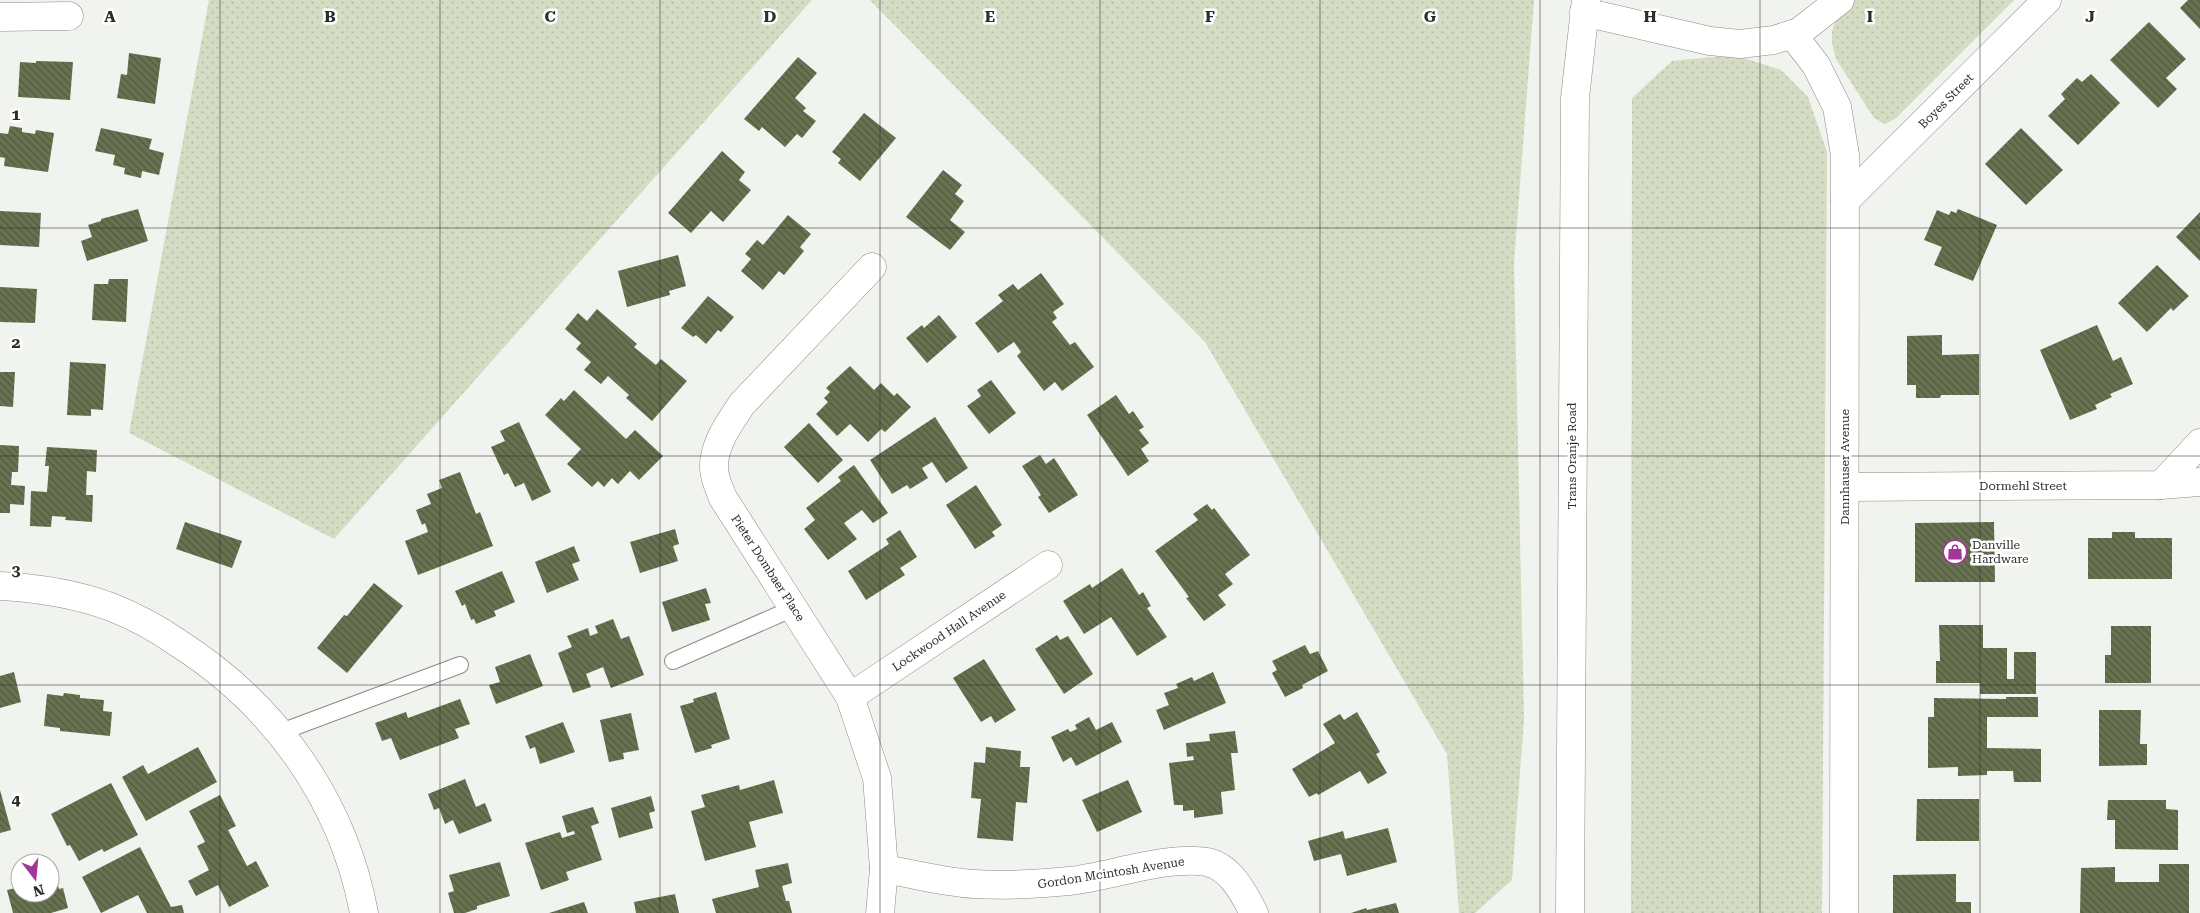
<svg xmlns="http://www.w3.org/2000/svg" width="2200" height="913" viewBox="0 0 2200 913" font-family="'Roboto Serif',serif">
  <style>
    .grass { fill: url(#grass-dots) }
    .building { fill: url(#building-back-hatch) }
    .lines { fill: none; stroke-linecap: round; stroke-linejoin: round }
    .lane-casing { stroke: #8a8c87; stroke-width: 18 }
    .street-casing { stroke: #8a8c87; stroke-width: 29 }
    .secondary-casing { stroke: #8a8c87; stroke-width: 29 }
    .lane { stroke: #fff; stroke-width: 16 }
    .street { stroke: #fff; stroke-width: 28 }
    .secondary { stroke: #fff; stroke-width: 28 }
    .grid { fill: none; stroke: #2d2e2c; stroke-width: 1; stroke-opacity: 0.55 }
    .labels { text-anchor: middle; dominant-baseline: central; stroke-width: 5; stroke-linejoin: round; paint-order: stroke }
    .street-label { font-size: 12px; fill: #2d2e2c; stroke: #fff }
    .poi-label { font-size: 12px; fill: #2d2e2c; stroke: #fff; text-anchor: start }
    .grid-label { font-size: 16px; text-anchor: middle; font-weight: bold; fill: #2d2e2c; stroke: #fff; stroke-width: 5; stroke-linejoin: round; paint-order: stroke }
  </style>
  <defs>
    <pattern id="grass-dots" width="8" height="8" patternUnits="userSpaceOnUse" patternTransform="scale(1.25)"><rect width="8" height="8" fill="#d4ddc3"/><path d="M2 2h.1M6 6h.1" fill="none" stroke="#b6bea8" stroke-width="1.8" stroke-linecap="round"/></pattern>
    <pattern id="building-back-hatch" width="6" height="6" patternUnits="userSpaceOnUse" patternTransform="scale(1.25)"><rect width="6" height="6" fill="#677250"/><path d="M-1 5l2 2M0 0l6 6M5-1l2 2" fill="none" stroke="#51593f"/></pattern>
  </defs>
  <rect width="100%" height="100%" fill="#f1f3ee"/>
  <g class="grass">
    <polygon points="209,0 812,0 334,539 129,433"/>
    <polygon points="870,0 1534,0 1514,264 1524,719 1512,880 1475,913 1459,913 1447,754 1205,342"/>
    <path d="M 1853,0 L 2014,0 L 1895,119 L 1885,124 L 1874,118 L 1836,59 C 1827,30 1833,20 1853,0 Z"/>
    <polygon points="1735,55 1781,70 1808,97 1827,152 1822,913 1631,913 1632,98 1672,61"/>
  </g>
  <g class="building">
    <polygon points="2188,0 2200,0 2200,29 2180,8"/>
    <polygon points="2149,22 2186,59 2166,78 2177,89 2158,108 2110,60"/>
    <polygon points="129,53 161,58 155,104 117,98 121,74 127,75"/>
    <polygon points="798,57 817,73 795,98 806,108 803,111 816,121 802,138 797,134 785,147 762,127 759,131 744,119"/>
    <polygon points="36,61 73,62 70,100 18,97 20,62 36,63"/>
    <polygon points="2091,74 2120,103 2078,145 2048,116 2065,99 2061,94 2077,78 2082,82"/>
    <polygon points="864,113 896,138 860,181 838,163 841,159 832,152"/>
    <polygon points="10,126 22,128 22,132 35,134 36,130 54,133 48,172 4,166 5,158 0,157 0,133 8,134"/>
    <polygon points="101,128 152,139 149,149 164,153 159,175 142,171 141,178 124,174 125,168 113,165 115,155 95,151"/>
    <polygon points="2021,128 2063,170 2026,205 1985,164"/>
    <polygon points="722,151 745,172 739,180 751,190 723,222 711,211 691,233 668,213"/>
    <polygon points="943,170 962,185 955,194 964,201 950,220 965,232 950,250 906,217"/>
    <polygon points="138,209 148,241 87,261 81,241 92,237 88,225 101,221 101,219"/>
    <polygon points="1958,209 1997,225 1973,281 1934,265 1942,247 1924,240 1937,210 1949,215 1951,211 1956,213"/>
    <polygon points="0,211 41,213 39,247 0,245"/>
    <polygon points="2200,212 2200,261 2176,237"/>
    <polygon points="788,215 811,234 800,247 804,251 784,275 779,271 763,290 741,271 751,259 745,254 757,240 763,245"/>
    <polygon points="678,255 686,286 669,291 670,295 627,307 618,271"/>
    <polygon points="2157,265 2189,296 2173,311 2171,308 2147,332 2118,303"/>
    <polygon points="1041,273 1064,304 1053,312 1057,318 1052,322 1070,345 1075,342 1094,367 1062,391 1055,382 1044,391 1017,356 1021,352 1014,342 998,353 975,323 1003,301 998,295 1013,284 1018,290"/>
    <polygon points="109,279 128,279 126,322 92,320 94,284 108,284"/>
    <polygon points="0,287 37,289 35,323 0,322"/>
    <polygon points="708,296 734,317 721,332 718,330 706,344 696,335 693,337 681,328"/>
    <polygon points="597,309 637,344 634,347 656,365 661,359 687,381 652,421 626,398 629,395 608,376 601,384 584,370 591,362 576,349 581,343 565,329 578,313 587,321"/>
    <polygon points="939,315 957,337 927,363 906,338 922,325 924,328"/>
    <polygon points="2097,325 2113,361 2121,357 2133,384 2110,394 2112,397 2095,405 2097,409 2070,420 2040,350"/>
    <polygon points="1942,335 1942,355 1979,354 1979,395 1941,395 1940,398 1916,398 1916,385 1907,385 1907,336"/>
    <polygon points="70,362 106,364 103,410 91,409 91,416 67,415"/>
    <polygon points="850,366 874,390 881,383 894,396 897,393 911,407 885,432 881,429 868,442 850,424 837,436 816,414 828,402 824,398 830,392 826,388"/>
    <polygon points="0,372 15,372 13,407 0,406"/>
    <polygon points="991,380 1016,413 989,434 967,406 981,396 977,390"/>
    <polygon points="574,390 626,439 635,430 663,456 639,480 630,471 618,484 612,478 604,487 598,481 592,487 567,464 581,449 545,415 561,398 564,401"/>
    <polygon points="1116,395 1129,414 1133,411 1144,427 1139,430 1149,443 1141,449 1149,461 1128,476 1087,415"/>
    <polygon points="935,417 968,468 946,483 932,462 922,468 928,478 910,489 907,485 892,494 870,460"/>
    <polygon points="519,422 551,492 532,501 524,483 515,487 508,473 504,475 491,447 505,441 500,431"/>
    <polygon points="809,423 843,460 818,483 784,447"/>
    <polygon points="0,445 19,446 18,472 12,472 11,485 25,486 24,505 10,504 10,513 0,513"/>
    <polygon points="47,447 97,450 96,472 87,471 86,495 93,495 92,522 65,520 66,517 52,516 51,527 30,526 31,491 47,492 49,466 45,466"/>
    <polygon points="1040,455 1046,464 1054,458 1078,495 1049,513 1038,497 1041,495 1022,466"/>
    <polygon points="854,465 888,513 873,523 862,510 844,523 857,539 828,560 804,529 815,520 806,508 841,481 838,477"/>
    <polygon points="460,472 476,514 480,512 493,546 418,575 405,541 428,532 425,523 422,525 416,510 431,504 427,494 442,488 439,480"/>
    <polygon points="976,485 1002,525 992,532 995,536 975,549 946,505"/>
    <polygon points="1207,504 1212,510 1214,508 1250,555 1225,574 1233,584 1218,595 1226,605 1204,621 1186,598 1189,597 1155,551 1198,520 1193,514"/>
    <polygon points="185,522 242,541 232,568 176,549"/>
    <polygon points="1994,522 1995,582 1915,582 1915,523"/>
    <polygon points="675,529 679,544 673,546 678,561 640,573 630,542"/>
    <polygon points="900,530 917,557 900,568 905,575 866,600 848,571 889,544 886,539"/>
    <polygon points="2112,532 2135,532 2135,538 2172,538 2172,579 2088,579 2088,538 2112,538"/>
    <polygon points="574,546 580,561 572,564 579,580 547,593 535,562"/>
    <polygon points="1122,568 1139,595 1143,592 1151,606 1147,608 1167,637 1137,656 1111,617 1084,634 1063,601 1090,584 1092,588"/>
    <polygon points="502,571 515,602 494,611 496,616 476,624 474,619 471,620 465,604 462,606 455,591"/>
    <polygon points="374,583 403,606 347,673 317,648 344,615 347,616"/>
    <polygon points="706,588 711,603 705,604 710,620 672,632 662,602"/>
    <polygon points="613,619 621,639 629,636 644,675 611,688 603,667 586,674 591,687 573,693 558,653 572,647 567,636 588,628 590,636 598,633 595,626"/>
    <polygon points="1939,625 1983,625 1983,648 2007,648 2007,679 2014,679 2014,652 2036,652 2036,694 1980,694 1980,683 1936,683 1936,661 1940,661"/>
    <polygon points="2111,626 2151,626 2151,683 2105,683 2105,655 2111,655"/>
    <polygon points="1057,635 1060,640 1068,636 1093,674 1064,694 1035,649"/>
    <polygon points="1305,645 1310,654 1318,651 1328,671 1302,685 1303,688 1285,697 1272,673 1277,670 1272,661"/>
    <polygon points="530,654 543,686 496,704 489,685 500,682 495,667"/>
    <polygon points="984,659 1016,710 995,723 991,716 981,722 953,678"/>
    <polygon points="14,672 21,702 0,708 0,676"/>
    <polygon points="1213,672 1226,703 1164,730 1156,710 1169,705 1164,693 1178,688 1176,684 1192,677 1194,681"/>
    <polygon points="716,692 730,739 711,745 712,748 695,753 680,706 694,702 693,699"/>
    <polygon points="64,693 80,695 80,698 104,700 103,711 112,712 110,736 60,731 60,728 44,726 47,694 63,696"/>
    <polygon points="2006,697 2038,697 2038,717 1987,717 1987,748 2041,749 2041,782 2014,782 2013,771 1987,771 1987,775 1958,776 1958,767 1928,768 1928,717 1934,717 1934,698 2006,699"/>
    <polygon points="460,699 470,724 455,729 459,738 400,760 391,738 382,741 375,723 406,712 408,718"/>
    <polygon points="2099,710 2141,710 2140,744 2147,744 2147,765 2099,766"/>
    <polygon points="1357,712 1380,752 1376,754 1387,773 1368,784 1360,771 1318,795 1317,793 1309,797 1292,769 1335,743 1323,724 1340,714 1344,720"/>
    <polygon points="631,713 639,750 623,753 624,759 609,762 600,720"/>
    <polygon points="1089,717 1096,730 1112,722 1122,742 1076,766 1071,757 1063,762 1051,737 1068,729 1070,732 1077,729 1075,725"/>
    <polygon points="563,722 575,752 540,764 535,747 530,749 525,736"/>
    <polygon points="1235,731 1238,753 1231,753 1235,790 1221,792 1223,814 1194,818 1194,810 1183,811 1183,805 1174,805 1169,763 1194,760 1193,756 1187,757 1186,743 1210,741 1209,734"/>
    <polygon points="198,747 217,782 146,821 122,777 143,765 148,774"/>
    <polygon points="986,747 1021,751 1020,767 1030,767 1027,803 1016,802 1013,841 977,838 981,799 971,798 974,762 985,763"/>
    <polygon points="465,779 476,807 485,803 492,821 459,834 453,820 445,824 439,808 434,810 428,794"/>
    <polygon points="774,780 783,813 749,822 756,847 705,861 691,811 705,807 701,795 739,785 740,790"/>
    <polygon points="1128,780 1142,812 1097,832 1082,800"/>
    <polygon points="111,783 138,835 104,852 102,849 79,861 70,845 67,846 51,814"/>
    <polygon points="0,790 11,830 0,833"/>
    <polygon points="220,795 236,826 228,830 247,866 256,861 269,886 229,907 218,885 196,896 188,881 209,870 197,846 205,842 189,811"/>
    <polygon points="651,796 655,811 649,813 653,828 619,838 611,808"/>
    <polygon points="1917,799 1979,799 1979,841 1916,841"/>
    <polygon points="2108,800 2166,800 2166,809 2178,810 2178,850 2115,849 2115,820 2107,820"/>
    <polygon points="593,807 599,823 591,826 602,860 566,872 569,880 541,890 525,843 560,832 562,838 575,834 574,831 567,833 562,816"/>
    <polygon points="1388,828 1397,862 1347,876 1341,854 1314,861 1308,841 1343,831 1345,839"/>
    <polygon points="140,847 171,907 182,905 184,913 147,913 138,895 101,913 82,877"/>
    <polygon points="500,862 510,896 477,906 477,909 465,913 454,913 448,893 454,891 449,875"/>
    <polygon points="788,863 792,883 782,886 786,901 789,901 792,913 716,913 712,899 759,887 755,870"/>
    <polygon points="2159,864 2189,864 2189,913 2080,913 2081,868 2115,867 2115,882 2159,882"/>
    <polygon points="1956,874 1956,902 1971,902 1971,913 1893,913 1893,875"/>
    <polygon points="56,877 59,889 63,888 68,908 51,913 13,913 7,890 20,887 20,893 50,893 50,879"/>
    <polygon points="675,894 679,913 636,913 634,902"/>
    <polygon points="584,902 588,913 549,913"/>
    <polygon points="1396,903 1399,913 1351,913 1366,908 1367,910"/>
  </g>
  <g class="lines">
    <g class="lane-casing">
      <g id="lane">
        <polyline points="673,661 794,608"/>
        <polyline points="281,732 460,665"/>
      </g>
    </g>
    <g class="street-casing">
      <g id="street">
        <polyline points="1584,12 1710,41 1740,44 1774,40 1799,32 1840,0"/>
        <polyline points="0,17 69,16"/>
        <polyline points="1792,34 1816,65 1837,107 1845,155 1844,913"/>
        <polyline points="1845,201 2047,0"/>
        <path d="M 872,267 L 742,404 C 730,422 713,445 714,468 C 714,478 719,488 723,498 L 850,697 L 877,778 L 884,869 L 880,913"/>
        <polyline points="2161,485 2200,443"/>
        <polyline points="1845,487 2161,485 2200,482"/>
        <path d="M 0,586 C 37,588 76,594 111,607 C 134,616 158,629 178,643 C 274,704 343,800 364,913"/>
        <polyline points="850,697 1048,565"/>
        <path d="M 884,869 C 914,874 944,882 974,884 C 1006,886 1037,884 1069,881 C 1108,877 1169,855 1207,862 C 1231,867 1244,894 1254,913"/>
      </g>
    </g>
    <g class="secondary-casing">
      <polyline id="secondary" points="1570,913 1575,98 1586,0"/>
    </g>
    <use href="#lane" class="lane"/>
    <use href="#street" class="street"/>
    <use href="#secondary" class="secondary"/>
  </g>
  <path class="grid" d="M 220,0 L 220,913M 440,0 L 440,913M 660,0 L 660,913M 880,0 L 880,913M 1100,0 L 1100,913M 1320,0 L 1320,913M 1540,0 L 1540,913M 1760,0 L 1760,913M 1980,0 L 1980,913M 0,228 L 2200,228M 0,456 L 2200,456M 0,685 L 2200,685"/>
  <defs>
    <g id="shop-ring" transform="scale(1.25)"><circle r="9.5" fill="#fff" stroke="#a33797" stroke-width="1.5"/><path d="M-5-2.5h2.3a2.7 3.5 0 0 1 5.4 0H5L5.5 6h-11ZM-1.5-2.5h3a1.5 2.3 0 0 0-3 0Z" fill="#a33797"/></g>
  </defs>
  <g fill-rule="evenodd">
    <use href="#shop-ring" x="1955" y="552"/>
  </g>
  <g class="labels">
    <g class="street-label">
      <text transform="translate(1946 101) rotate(-45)">Boyes Street</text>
      <text transform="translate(1572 456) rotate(-90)">Trans Oranje Road</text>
      <text transform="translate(1845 467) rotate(-90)">Dannhauser Avenue</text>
      <text x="2023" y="486">Dormehl Street</text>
      <text transform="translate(768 568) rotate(57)">Pieter Dombaer Place</text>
      <text transform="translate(949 631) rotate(-34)">Lockwood Hall Avenue</text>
      <text transform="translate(1111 873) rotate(-9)">Gordon Mcintosh Avenue</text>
    </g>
    <g class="poi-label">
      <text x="1972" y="545">Danville<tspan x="1972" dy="14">Hardware</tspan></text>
    </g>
  </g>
  <g class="grid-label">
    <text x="110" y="22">A</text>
    <text x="330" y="22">B</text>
    <text x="550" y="22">C</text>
    <text x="770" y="22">D</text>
    <text x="990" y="22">E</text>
    <text x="1210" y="22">F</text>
    <text x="1430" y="22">G</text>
    <text x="1650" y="22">H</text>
    <text x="1870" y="22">I</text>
    <text x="2090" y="22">J</text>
    <text x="16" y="120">1</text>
    <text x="16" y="348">2</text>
    <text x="16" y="576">3</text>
    <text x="16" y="805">4</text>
  </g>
  <g transform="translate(35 878) rotate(164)"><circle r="24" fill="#ffffff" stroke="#ababab"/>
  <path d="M0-4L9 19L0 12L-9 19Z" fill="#a33797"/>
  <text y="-8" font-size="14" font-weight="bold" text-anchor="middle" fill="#2d2e2c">N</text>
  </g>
</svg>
